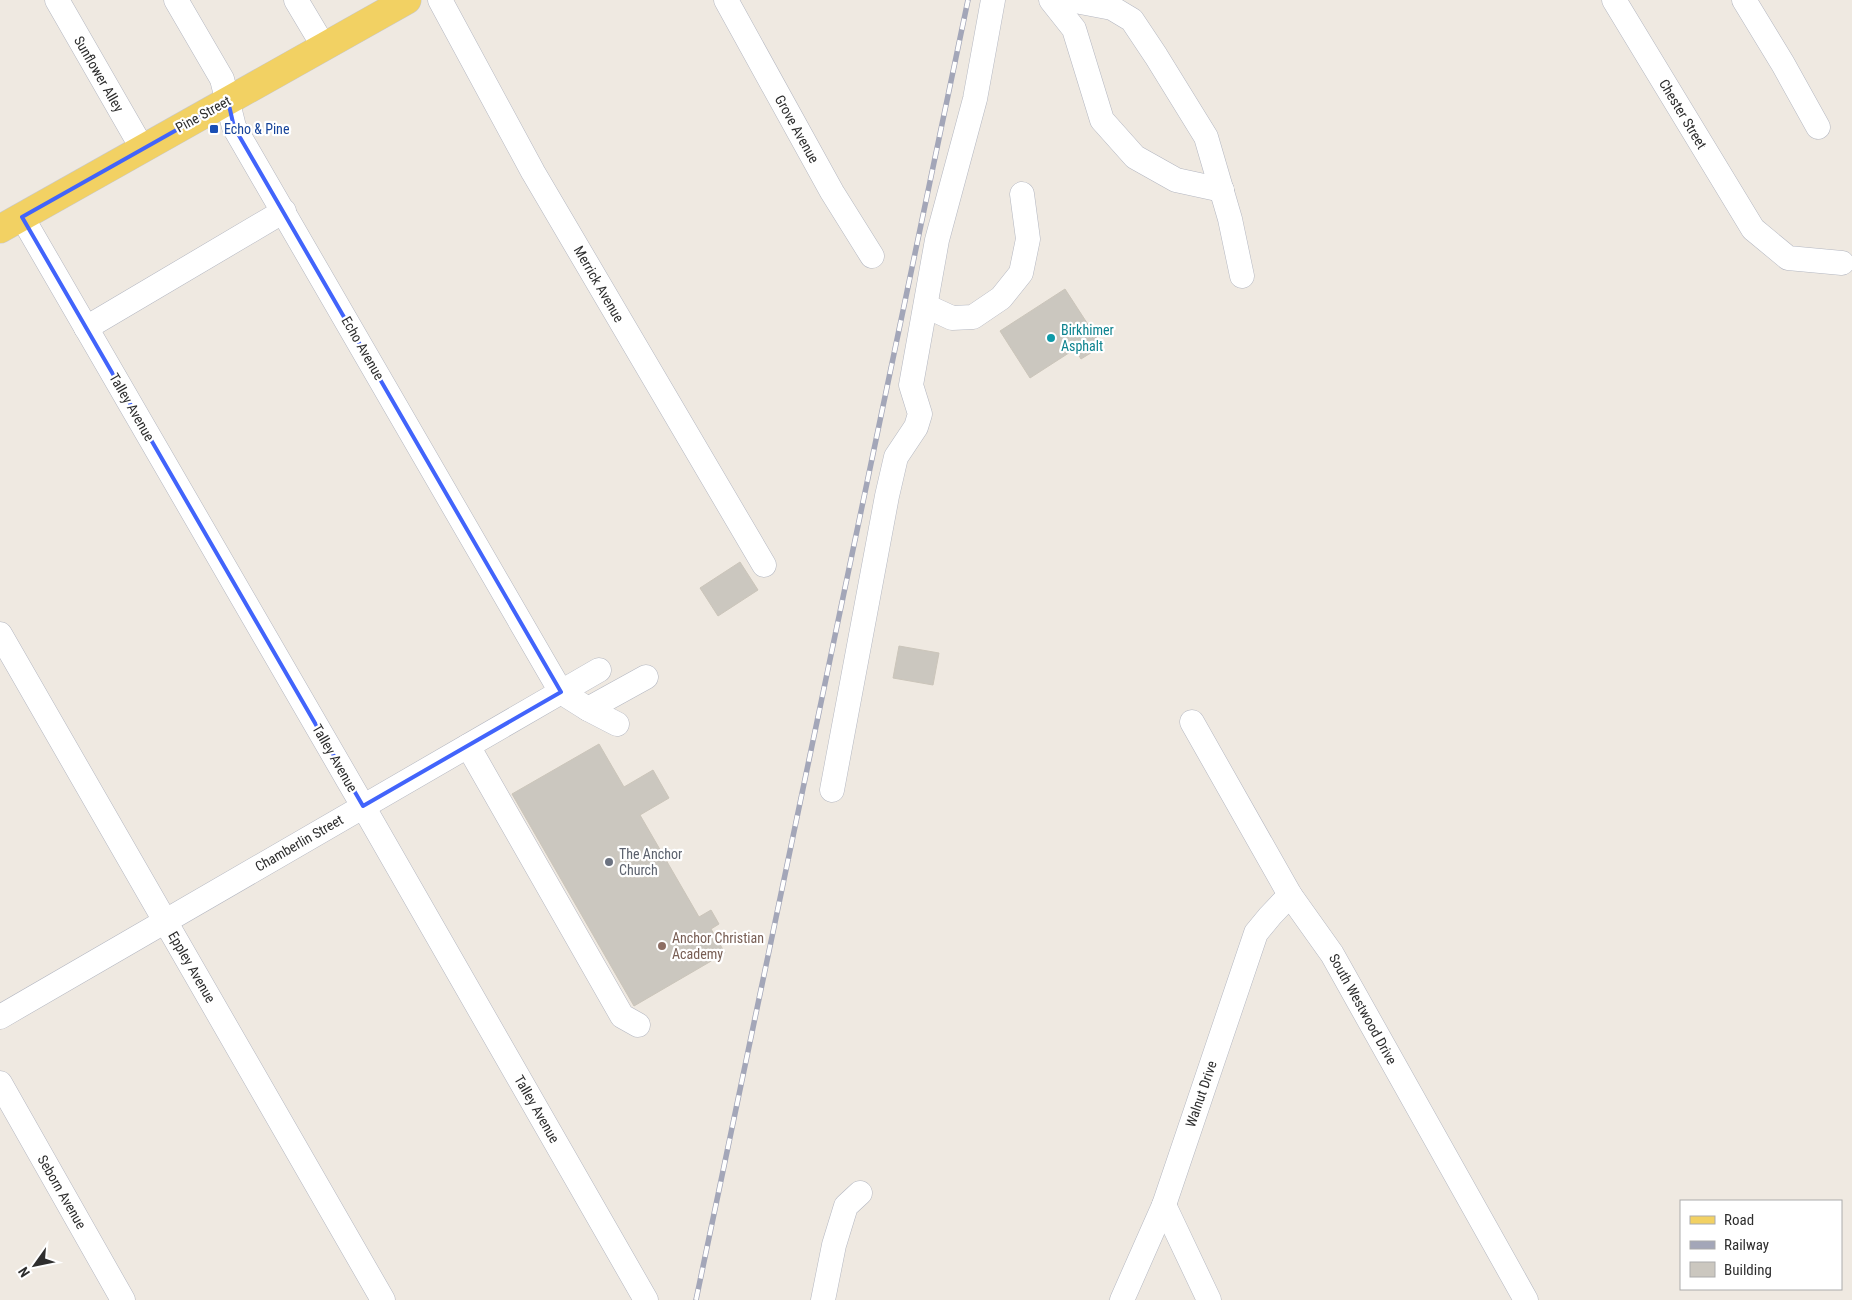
<svg xmlns="http://www.w3.org/2000/svg" width="1852" height="1300" viewBox="0 0 1852 1300" font-family="'Roboto Condensed',sans-serif">
  <style>
    .building { fill: #cbc7bf; stroke: #cbc5ba }
    .lines { fill: none; stroke-linecap: round; stroke-linejoin: round }
    .minor-casing { stroke: #b4b7c1; stroke-width: 25 }
    .major-casing { stroke: #c9c9c9; stroke-width: 29 }
    .minor { stroke: #fff; stroke-width: 24 }
    .major { stroke: #f2d163; stroke-width: 28 }
    .rail-casing { stroke: #a3a6b8; stroke-width: 5.5 }
    .rail { stroke: #fff; stroke-width: 4; stroke-dasharray: 11; stroke-linecap: butt }
    .marked { fill: none; stroke: #4264fb; stroke-width: 4; stroke-linejoin: round }
    .transit-dot { fill: #1a4fb4; stroke: #fff; stroke-width: 2 }
    .culture-dot { fill: #0f9aa8; stroke: #fff; stroke-width: 2 }
    .worship-dot { fill: #6b7280; stroke: #fff; stroke-width: 2 }
    .education-dot { fill: #8d6e63; stroke: #fff; stroke-width: 2 }
    .labels { text-anchor: middle; dominant-baseline: central; stroke-width: 4.5; stroke-linejoin: round; paint-order: stroke }
    .street-label { font-size: 14px; fill: #2e2e2e; stroke: #fff }
    .transit-label { font-size: 14px; fill: #164399; stroke: #fff; text-anchor: start }
    .culture-label { font-size: 14px; fill: #0d838f; stroke: #fff; text-anchor: start }
    .worship-label { font-size: 14px; fill: #5b616d; stroke: #fff; text-anchor: start }
    .education-label { font-size: 14px; fill: #785e54; stroke: #fff; text-anchor: start }
  </style>
  <rect width="100%" height="100%" fill="#efe9e1"/>
  <g class="building">
    <polygon points="1065,289 1102,346 1081,359 1075,349 1030,378 1000,331"/>
    <polygon points="740,562 758,590 718,616 700,588"/>
    <polygon points="899,646 939,653 933,685 893,678"/>
    <polygon points="599,744 624,787 653,770 669,798 640,815 699,917 711,910 719,924 711,929 725,953 634,1006 512,794"/>
  </g>
  <g class="lines">
    <g class="minor-casing">
      <g id="minor">
        <polyline points="57,0 142,148"/>
        <polyline points="176,0 222,79 234,127 561,692 588,709 617,724"/>
        <polyline points="296,0 324,47"/>
        <polyline points="440,0 533,172 764,565"/>
        <polyline points="726,0 832,192 872,256"/>
        <polyline points="1051,0 1074,29 1102,120 1135,157 1176,180 1222,190"/>
        <polyline points="1070,0 1112,8 1132,20 1156,56 1206,137 1230,219 1242,276"/>
        <polyline points="1614,0 1753,229 1788,258 1842,263"/>
        <polyline points="1744,0 1783,64 1818,127"/>
        <polyline points="22,217 363,806 646,1300"/>
        <polyline points="926,306 952,318 973,317 1001,298 1021,273 1028,239 1022,194"/>
        <polyline points="86,328 284,211"/>
        <polyline points="0,634 383,1300"/>
        <polyline points="588,709 646,677"/>
        <polyline points="1192,722 1290,895 1332,954 1526,1300"/>
        <polyline points="468,746 622,1016 638,1025"/>
        <polyline points="832,790 887,496 896,457 916,427 920,414 911,385 937,240 975,99 993,0"/>
        <polyline points="0,1017 599,670"/>
        <polyline points="0,1083 123,1300"/>
        <polyline points="1164,1205 1209,1300"/>
        <polyline points="823,1300 834,1245 846,1206 860,1193"/>
        <polyline points="1122,1300 1164,1205 1256,933 1270,916 1290,895"/>
      </g>
    </g>
    <g class="major-casing">
      <polyline id="major" points="0,229 407,0"/>
    </g>
    <use href="#minor" class="minor"/>
    <use href="#major" class="major"/>
    <g class="rail-casing">
      <polyline id="rail" points="696,1300 968,0"/>
    </g>
    <use href="#rail" class="rail"/>
  </g>
  <path class="marked" d="M 228,101 L 234,127 L 561,692 L 363,806 L 22,217 Z"/>
  <rect class="transit-dot" x="209" y="124" width="10" height="10" rx="2.5"/>
  <circle class="culture-dot" cx="1051" cy="338" r="5"/>
  <circle class="worship-dot" cx="609" cy="862" r="5"/>
  <circle class="education-dot" cx="662" cy="946" r="5"/>
  <g class="labels">
    <g class="street-label">
      <text transform="translate(99 74) rotate(60)">Sunflower Alley</text>
      <text transform="translate(203 114) rotate(-29)">Pine Street</text>
      <text transform="translate(1683 114) rotate(59)">Chester Street</text>
      <text transform="translate(797 129) rotate(61)">Grove Avenue</text>
      <text transform="translate(599 284) rotate(60)">Merrick Avenue</text>
      <text transform="translate(363 348) rotate(60)">Echo Avenue</text>
      <text transform="translate(132 407) rotate(60)">Talley Avenue</text>
      <text transform="translate(335 758) rotate(60)">Talley Avenue</text>
      <text transform="translate(299 843) rotate(-30)">Chamberlin Street</text>
      <text transform="translate(192 967) rotate(60)">Eppley Avenue</text>
      <text transform="translate(1363 1009) rotate(61)">South Westwood Drive</text>
      <text transform="translate(1201 1094) rotate(-71)">Walnut Drive</text>
      <text transform="translate(537 1109) rotate(60)">Talley Avenue</text>
      <text transform="translate(62 1192) rotate(60)">Seborn Avenue</text>
    </g>
    <g class="transit-label">
      <text x="224" y="129">Echo &amp; Pine</text>
    </g>
    <g class="culture-label">
      <text x="1061" y="330">Birkhimer<tspan x="1061" dy="16">Asphalt</tspan></text>
    </g>
    <g class="worship-label">
      <text x="619" y="854">The Anchor<tspan x="619" dy="16">Church</tspan></text>
    </g>
    <g class="education-label">
      <text x="672" y="938">Anchor Christian<tspan x="672" dy="16">Academy</tspan></text>
    </g>
  </g>
  <rect x="1680" y="1200" width="162" height="90" fill="#ffffff" stroke="#ababab"/>
  <rect x="1690" y="1216" width="25" height="8" fill="#f2d163" stroke="#ababab"/>
  <text x="1724" y="1225" font-size="15" fill="#2e2e2e">Road</text>
  <rect x="1690" y="1241" width="25" height="8" fill="#a3a6b8" stroke="#ababab"/>
  <text x="1724" y="1250" font-size="15" fill="#2e2e2e">Railway</text>
  <rect x="1690" y="1262" width="25" height="15" fill="#cbc7bf" stroke="#ababab"/>
  <text x="1724" y="1275" font-size="15" fill="#2e2e2e">Building</text>
  <g transform="translate(35 1265) rotate(237)" stroke="#ffffff" stroke-width="4" paint-order="stroke">
  <path d="M0-4L9 19L0 12L-9 19Z" fill="#2e2e2e"/>
  <text y="-8" font-size="14" font-weight="bold" text-anchor="middle" fill="#2e2e2e">N</text>
  </g>
</svg>
